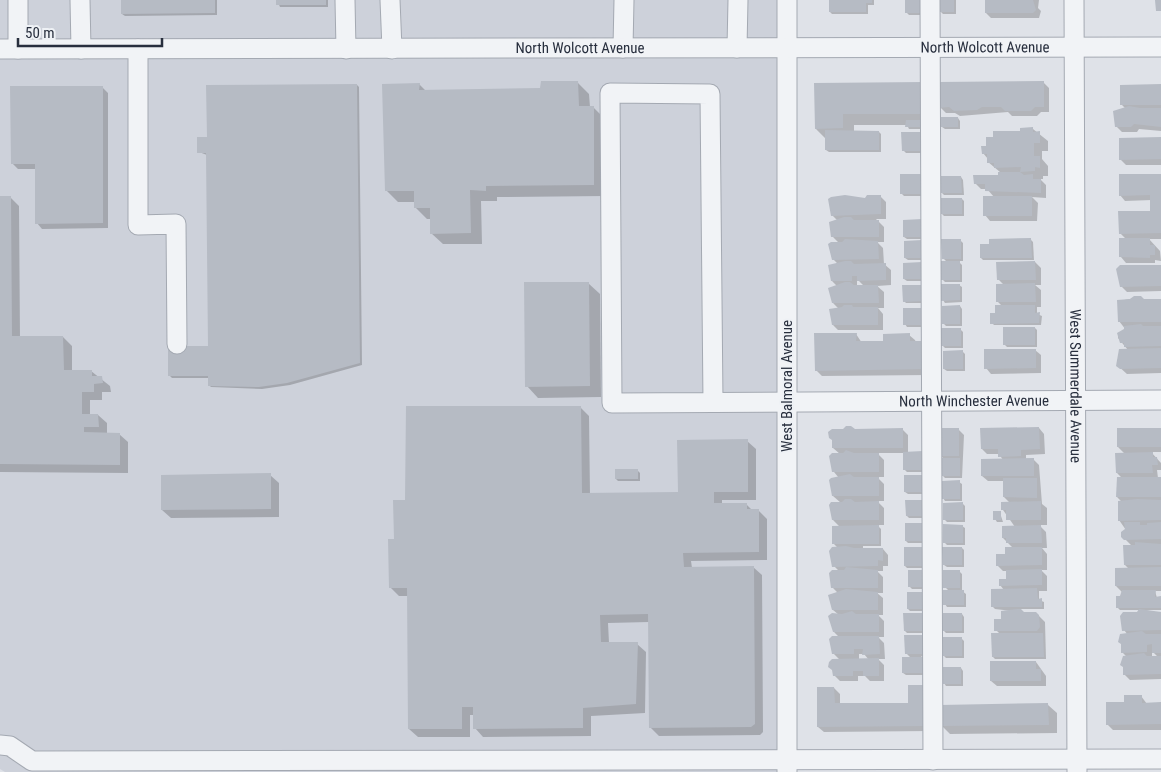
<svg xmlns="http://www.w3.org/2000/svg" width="1161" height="772" viewBox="0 0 1161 772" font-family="'Roboto Condensed',sans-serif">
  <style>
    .built { fill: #cdd1da }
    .shadow { fill: #0003; fill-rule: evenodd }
    .building { fill: #b6bbc4 }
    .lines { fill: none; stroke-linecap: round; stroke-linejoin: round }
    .minor-casing { stroke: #a4a9b2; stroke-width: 21 }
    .minor { stroke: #f1f3f6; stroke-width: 19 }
    .labels { text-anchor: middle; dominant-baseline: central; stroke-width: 4; stroke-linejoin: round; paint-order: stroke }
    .street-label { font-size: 15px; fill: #282f3e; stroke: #eef1f5 }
  </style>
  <rect width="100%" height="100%" fill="#dfe2e8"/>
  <polygon class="built" points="0,0 783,0 786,772 5,772 0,769"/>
  <g class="shadow">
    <polygon points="122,0 217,0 217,15 125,16 122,14"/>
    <polygon points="277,0 328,0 328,7 280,7"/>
    <polygon points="830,0 874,0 874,5 868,5 868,14 832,14 830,12"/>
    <polygon points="906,0 926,15 909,15 906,12"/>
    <polygon points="940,0 956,0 956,14 943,14 940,11"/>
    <polygon points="986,0 1039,0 1038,8 1041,11 1039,18 991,18 986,13"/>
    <polygon points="1043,82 1049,88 1049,112 1041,112 1037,116 1012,116 1008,112 960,116 955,113 946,113 940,107"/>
    <polygon points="578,83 589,94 590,107 593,107 605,119 605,196 497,197 497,201 481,201 482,244 443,244 431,233 431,219 427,219 415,207 415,202 398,202 386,190 419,84 426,91 541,90"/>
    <polygon points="815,84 935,95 925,129 909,129 907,125 854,125 854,132 879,132 881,134 881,152 829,152 826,150 826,139 816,129"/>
    <polygon points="357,85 359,87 362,365 290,385 262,389 211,387 209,385 209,378 172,378 170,376 209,347 207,155 199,152 208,138"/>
    <polygon points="1161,86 1161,131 1139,129 1137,132 1122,132 1116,126 1125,108 1121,104"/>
    <polygon points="102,87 108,93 108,228 42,229 37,223 37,169 18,169 12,163"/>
    <polygon points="958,118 960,121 960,129 945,129 942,127"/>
    <polygon points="1033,129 1048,141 1048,151 1042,151 1042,159 1048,166 1048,176 1043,176 1043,179 1040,179 1046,185 1046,198 1032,197 1038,203 1037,221 990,221 985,215 994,197 987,189 981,189 975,183 1000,177 1000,172 988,162 988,159 983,153 987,147"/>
    <polygon points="921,133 923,135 924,153 906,153 903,150"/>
    <polygon points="1161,139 1161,165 1126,165 1120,159"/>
    <polygon points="920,175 923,178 923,196 904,196 901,193"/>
    <polygon points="1161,175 1161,239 1149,239 1160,251 1161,261 1155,260 1155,263 1126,263 1121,257 1126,239 1120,233 1152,212 1152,200 1125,201 1120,195"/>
    <polygon points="961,177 963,180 964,195 944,195 941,192"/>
    <path d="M 880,196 L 886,202 L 886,219 L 876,219 L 884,227 L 884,242 L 877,242 L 883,248 L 884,264 L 891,270 L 891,285 L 877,286 L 884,292 L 884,308 L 878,308 L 883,314 L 883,330 L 838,330 L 833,325 L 830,310 L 838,308 L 833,303 L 830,288 L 837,286 L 832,281 L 839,265 L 833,259 L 839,243 L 833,237 L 838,221 L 832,215 L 865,199 ZM 857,281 L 859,281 L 865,287 L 857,287 Z"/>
    <polygon points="0,197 10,197 19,206 20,338 63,337 72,346 72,371 91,371 110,386 111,392 102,392 102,400 90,400 90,415 98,415 107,423 107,434 119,434 128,442 128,473 0,472"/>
    <polygon points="962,199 964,201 964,216 944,216 942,214"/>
    <polygon points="904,221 924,239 907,239 904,237"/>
    <polygon points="960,240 963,243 963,261 958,261 962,265 962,282 945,282 943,280 948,263 943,258"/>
    <polygon points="1031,240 1033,242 1034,260 983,260 981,258"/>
    <polygon points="924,244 924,260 908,260 905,258"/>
    <polygon points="1035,262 1041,268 1041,285 1035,285 1041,290 1041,307 1037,307 1037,314 1042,316 1041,325 994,325 992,323 1002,306 998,302 1004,285 998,279"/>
    <polygon points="924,266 925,281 907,281 904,279"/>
    <polygon points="1161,266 1161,291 1127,292 1121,286"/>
    <polygon points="588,283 600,294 601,397 538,398 527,386"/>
    <polygon points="959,285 962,287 962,302 945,303 943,300"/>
    <polygon points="904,287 925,303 906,303 904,301"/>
    <polygon points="1141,297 1144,300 1161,300 1161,373 1127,374 1117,365 1117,360 1128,350 1118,338 1118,333 1126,330 1119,321 1119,301"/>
    <polygon points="960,306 962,309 962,326 946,326 943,323"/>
    <polygon points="921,309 923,312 924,327 907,327 905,324"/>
    <polygon points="1035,328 1037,330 1037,347 1007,347 1005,345"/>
    <polygon points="960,329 963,332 963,348 945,348 943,346"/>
    <polygon points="856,334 862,343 884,343 909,335 915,340 929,375 822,376 816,370"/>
    <polygon points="1035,350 1041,355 1041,373 991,374 986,368"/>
    <polygon points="962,351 965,354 965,371 947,371 944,369"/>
    <polygon points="580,407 589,416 590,495 679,494 747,441 756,449 756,500 722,500 722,505 746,504 752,510 758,510 767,519 767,560 691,561 692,568 753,567 762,575 763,732 760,735 659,736 650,727 649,622 608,623 609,643 637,644 646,652 645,713 591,716 591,736 483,737 475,728 474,715 470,715 470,737 418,737 409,729 408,596 399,596 390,587 395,540 407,501"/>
    <polygon points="1039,428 1044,434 1045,454 1026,455 1026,459 1033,459 1039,465 1042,504 1047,508 1047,525 1039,525 1046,532 1047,548 1042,548 1047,554 1047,570 1041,570 1047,576 1047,591 1039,591 1039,600 1044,602 1044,609 1020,609 1024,613 1036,613 1045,622 1046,659 995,659 993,657 1000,634 996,630 1012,611 995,609 993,607 1004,590 1000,585 1008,580 1008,571 1003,571 997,565 1013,548 1003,538 1015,527 1003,510 1010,503 1004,497 1004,481 988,481 982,476 1003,460 999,454 987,454 982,449"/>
    <polygon points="958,429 964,435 962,478 945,478 943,476 945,460 941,456"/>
    <path d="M 1161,429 L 1161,452 L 1151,452 L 1161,463 L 1161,470 L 1157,470 L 1158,478 L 1161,478 L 1161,591 L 1155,591 L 1157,598 L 1161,598 L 1161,610 L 1144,610 L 1161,613 L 1161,679 L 1130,680 L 1124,674 L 1127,657 L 1122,652 L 1120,636 L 1128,635 L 1124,630 L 1140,610 L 1120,610 L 1117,607 L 1122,592 L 1116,586 L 1129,569 L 1125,565 L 1132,546 L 1122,536 L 1126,530 L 1119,520 L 1122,502 L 1117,497 L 1122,478 L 1117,473 L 1125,454 L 1118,447 ZM 1152,651 L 1158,657 L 1152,657 Z"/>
    <path d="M 854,430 L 903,430 L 908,435 L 908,453 L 925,472 L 907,472 L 904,469 L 904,453 L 877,453 L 884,460 L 884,477 L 877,477 L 884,484 L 884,501 L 877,501 L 884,508 L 884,525 L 877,525 L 881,529 L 881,546 L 863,546 L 863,548 L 883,549 L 888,555 L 888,566 L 883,566 L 883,571 L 877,571 L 883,577 L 883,593 L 877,593 L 883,598 L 883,615 L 878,615 L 884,621 L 884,637 L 878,637 L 884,643 L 885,659 L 878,659 L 884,665 L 884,681 L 870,681 L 865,676 L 858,676 L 858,681 L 840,681 L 834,675 L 840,660 L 833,653 L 839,637 L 834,632 L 839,615 L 833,610 L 830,595 L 838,593 L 833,588 L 839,571 L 834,566 L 838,548 L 833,543 L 840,527 L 833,520 L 841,503 L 833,496 L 839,478 L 834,472 L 840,454 L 833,448 ZM 859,654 L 864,654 L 869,660 L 859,660 Z"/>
    <polygon points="637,470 640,473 640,481 618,481 616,479"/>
    <polygon points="270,475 279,483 279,517 171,518 162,510"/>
    <polygon points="922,476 925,494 908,494 905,492"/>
    <polygon points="959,482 962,484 962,501 945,501 943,498"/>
    <polygon points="922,501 925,518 909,518 907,516"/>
    <polygon points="962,503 965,506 965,522 947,522 944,519"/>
    <polygon points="1000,513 1003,522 997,522 995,519"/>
    <polygon points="906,524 925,543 908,543 906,541"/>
    <polygon points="962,526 965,528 965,545 947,545 945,543"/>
    <polygon points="905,548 925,568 907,568 905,566"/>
    <polygon points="962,548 964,550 964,567 947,567 944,565"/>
    <polygon points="909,571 926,589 912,589 909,586"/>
    <polygon points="959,571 962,574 962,591 966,594 966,607 947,607 945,604 949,591 945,587"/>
    <polygon points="926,596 926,611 910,611 908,609"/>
    <polygon points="923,614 925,617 925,633 907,633 905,631"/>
    <polygon points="962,614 964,617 964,633 946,633 944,631"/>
    <polygon points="906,636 926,656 921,656 926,661 926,675 906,675 903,673 911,658 906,653"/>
    <polygon points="961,638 964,641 964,658 946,658 943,655"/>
    <polygon points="1036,662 1046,676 1046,686 997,686 991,681"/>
    <polygon points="961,668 963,671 963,686 946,686 944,683"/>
    <polygon points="834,688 840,694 840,704 909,704 931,731 824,732 818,727"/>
    <polygon points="1141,696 1147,704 1161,704 1161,730 1113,730 1107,724 1125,703"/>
    <polygon points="1048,705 1057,713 1057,733 950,734 942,726"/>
  </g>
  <g class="building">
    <polygon points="121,0 215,0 215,13 121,14"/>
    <rect x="276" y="0" width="50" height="5"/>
    <polygon points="829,0 872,0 872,3 866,3 866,12 829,12"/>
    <rect x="905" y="0" width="19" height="13"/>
    <rect x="939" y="0" width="15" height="12"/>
    <polygon points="985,0 1033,0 1036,10 1033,13 985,13"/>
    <polygon points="1155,0 1161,0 1161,11 1156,11"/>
    <polygon points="541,81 578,81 579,106 594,106 594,185 486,186 486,191 470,190 471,233 430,234 430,208 414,208 414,191 385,191 382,84 420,83 419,90 540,88"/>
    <polygon points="1044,81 1044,107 1035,107 1031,111 1005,111 1001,107 982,107 977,110 954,111 949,107 939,108 938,82"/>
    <polygon points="924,82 924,114 843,114 843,128 815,129 814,83"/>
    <polygon points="357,84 360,363 287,383 259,387 208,386 208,376 168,376 168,346 208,346 206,153 197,153 197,137 207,137 206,85"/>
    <polygon points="1161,84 1161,105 1120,105 1120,85"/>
    <polygon points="10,86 103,86 103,223 35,224 35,164 11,164"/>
    <polygon points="1129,106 1140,108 1161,108 1161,127 1134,124 1131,127 1115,127 1113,111"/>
    <rect x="941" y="117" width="17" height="10"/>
    <polygon points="906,120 923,120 923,127 905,127"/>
    <polygon points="1033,127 1033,132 1040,131 1040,143 1034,143 1034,156 1040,156 1040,168 1035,167 1035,171 1020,172 1021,167 994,168 994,163 987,163 987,154 982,154 981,146 986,146 986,137 993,137 993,131 1020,131 1020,128"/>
    <polygon points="825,130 879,131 879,150 825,150"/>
    <polygon points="901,132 921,132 922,151 902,151"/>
    <polygon points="1161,137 1161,159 1119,160 1119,138"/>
    <polygon points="998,172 1020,172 1024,175 1033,174 1033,179 1041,179 1041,193 985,191 985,184 974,184 973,175 998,175"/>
    <rect x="900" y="174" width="21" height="20"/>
    <polygon points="1119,174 1161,174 1161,233 1119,234 1118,211 1150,211 1150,195 1119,196"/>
    <polygon points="940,176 961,176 962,193 940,193"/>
    <polygon points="845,195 865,198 867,195 881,195 881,214 831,216 828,199 831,197"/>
    <polygon points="0,196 11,196 12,336 63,336 64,370 92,370 92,376 102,376 103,383 94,384 94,392 82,392 82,414 98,414 99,427 84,427 84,432 120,433 120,465 0,464"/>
    <rect x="983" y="196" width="49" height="20"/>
    <rect x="941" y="198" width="21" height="16"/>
    <polygon points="844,217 851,217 854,220 879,220 879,237 831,237 829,222"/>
    <polygon points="922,219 922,237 903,237 903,220"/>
    <polygon points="1031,238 1032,258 980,258 980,244 989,244 989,239"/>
    <polygon points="1119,238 1150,238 1150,245 1155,245 1155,255 1150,255 1150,258 1119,257"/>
    <polygon points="845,239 878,241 879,259 832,260 828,244 831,242 842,242"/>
    <polygon points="941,239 961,239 961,259 942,259"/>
    <polygon points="922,240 922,258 904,258 904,241"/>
    <polygon points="845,261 851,261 854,264 886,263 886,280 857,281 857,276 852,276 852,281 831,281 828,265"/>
    <rect x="941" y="261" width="19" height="19"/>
    <polygon points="1035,261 1036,280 997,280 996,262"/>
    <polygon points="922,262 923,279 903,279 903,263"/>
    <polygon points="1120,265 1161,265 1161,286 1120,287 1116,269"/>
    <polygon points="524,282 589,282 590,386 525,387"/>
    <polygon points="845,282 850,282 854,285 878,285 879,303 832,303 828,288"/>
    <polygon points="1035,283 1036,302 996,302 996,284"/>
    <polygon points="941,284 960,284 960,300 941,301"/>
    <polygon points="902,285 923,285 923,301 903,302"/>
    <polygon points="1134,296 1141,296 1144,299 1161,299 1161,322 1118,322 1117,300 1130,299"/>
    <polygon points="844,305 852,305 853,307 878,307 878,325 832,325 829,309 842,307"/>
    <polygon points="960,305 960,324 942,324 942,306"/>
    <polygon points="995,305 1035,305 1035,313 1040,312 1039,323 990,324 990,313 995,313"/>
    <polygon points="903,308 921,308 922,325 903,325"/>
    <polygon points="1141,324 1143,326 1161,326 1161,346 1124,347 1124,343 1120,343 1117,333 1124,329 1124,326"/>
    <rect x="1003" y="327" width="32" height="18"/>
    <rect x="941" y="328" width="20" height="18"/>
    <polygon points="814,333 857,333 856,341 883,341 883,334 910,333 910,341 924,341 924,369 815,371"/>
    <polygon points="1161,348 1161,368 1120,369 1116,366 1119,349"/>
    <polygon points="984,349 1036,349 1036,368 984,369"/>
    <polygon points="963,350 963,369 943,369 943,351"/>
    <polygon points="406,406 581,406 582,493 678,492 677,440 748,439 748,492 714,492 714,503 747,503 747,509 759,509 759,552 683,553 684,567 754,566 755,724 751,727 649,728 648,614 600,615 601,642 638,642 636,704 583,708 583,728 473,729 473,707 462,707 462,729 408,729 407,588 389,588 388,539 394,539 393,500 405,500"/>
    <polygon points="846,426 851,426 855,429 903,428 903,448 832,448 832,440 829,438 828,432 832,429 843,429"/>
    <polygon points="1039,427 1040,449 1021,450 1021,456 998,457 998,449 981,449 980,428"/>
    <polygon points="939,428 959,428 959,456 940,456"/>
    <rect x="1117" y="428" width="44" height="19"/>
    <polygon points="846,450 854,453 879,453 879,472 832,472 829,456 832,453 843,453"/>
    <polygon points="923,451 923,470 903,470 903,452"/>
    <polygon points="1153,452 1153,457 1157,457 1158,465 1152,465 1153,473 1116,473 1115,453"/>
    <rect x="941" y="458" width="19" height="18"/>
    <polygon points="1034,458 1034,476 981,476 981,459"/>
    <rect x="615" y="469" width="23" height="10"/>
    <polygon points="271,473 271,509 161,510 161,475"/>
    <polygon points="850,474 854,477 879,477 879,496 832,496 829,480 831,478"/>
    <rect x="904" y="475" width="19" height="17"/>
    <polygon points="1117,477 1161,477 1161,497 1116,497"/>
    <polygon points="1003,478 1037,478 1037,498 1003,497"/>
    <polygon points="960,480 960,499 942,499 942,481"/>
    <polygon points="845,499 851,499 855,502 879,501 879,520 832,520 829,505 831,502 842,502"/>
    <polygon points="1137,499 1161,500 1161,520 1118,521 1118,501"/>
    <polygon points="905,500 923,500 923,516 906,516"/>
    <polygon points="1041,501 1041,520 1006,520 1006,510 1001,510 1001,502"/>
    <polygon points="963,502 963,520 943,520 943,503"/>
    <rect x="993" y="511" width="8" height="9"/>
    <polygon points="1124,522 1140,522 1140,525 1147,525 1147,523 1161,522 1161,539 1124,540 1121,537 1121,532 1125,529"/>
    <rect x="905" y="523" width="18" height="18"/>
    <polygon points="943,524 963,525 963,543 943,543"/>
    <polygon points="879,525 879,544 832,544 832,526"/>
    <polygon points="1041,525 1042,543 1006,543 1006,538 1002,538 1002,526"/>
    <polygon points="1135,542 1161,544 1161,565 1124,565 1123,545 1135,545"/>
    <polygon points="846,546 854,548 883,548 883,561 878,560 878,566 832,567 829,551 832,547"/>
    <rect x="904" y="547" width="19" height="19"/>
    <polygon points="942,547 962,547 962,565 943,565"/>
    <polygon points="1005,547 1042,547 1042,565 996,566 996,554 1005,554"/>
    <polygon points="846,567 878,570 878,588 831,588 829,573 832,570 844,570"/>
    <polygon points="1161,567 1161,586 1115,586 1115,568"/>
    <polygon points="1042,569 1042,585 999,586 999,579 1006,579 1006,570"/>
    <rect x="908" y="570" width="16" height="17"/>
    <rect x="943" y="570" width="17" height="18"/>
    <polygon points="1037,588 1038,599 1042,598 1042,607 991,607 991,589"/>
    <polygon points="846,589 878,592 878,610 832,610 828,595"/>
    <rect x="943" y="590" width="21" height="15"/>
    <polygon points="1122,590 1156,590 1155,597 1161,596 1161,608 1116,608 1116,596 1120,596"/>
    <rect x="907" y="592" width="17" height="17"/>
    <polygon points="1017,609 1021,609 1024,612 1036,612 1039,615 1040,627 1037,631 994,631 994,619 1001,619 1001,611"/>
    <polygon points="1139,609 1161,612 1161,630 1122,631 1120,616 1123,612 1137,612"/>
    <polygon points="852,611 856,614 879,614 879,632 833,632 828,616 832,613 842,614"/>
    <polygon points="903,613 923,613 923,631 904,631"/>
    <rect x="943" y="613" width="19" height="18"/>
    <polygon points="1142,631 1146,634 1161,634 1161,653 1152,653 1152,644 1147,645 1147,652 1121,653 1121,644 1118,642 1120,634"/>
    <polygon points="991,633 1043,633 1044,657 992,657"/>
    <polygon points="904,635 924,635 924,654 905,654"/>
    <polygon points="832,636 879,636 880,654 862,655 863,649 854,649 854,654 832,654 829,639"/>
    <rect x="942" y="637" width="20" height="19"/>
    <polygon points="1144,653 1147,656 1161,656 1161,674 1123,675 1123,667 1120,665 1123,656"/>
    <rect x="902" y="657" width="22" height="16"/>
    <polygon points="879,658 879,676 863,676 863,671 853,671 853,676 833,676 832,670 828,667 829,662 832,659"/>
    <polygon points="990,661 1036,661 1036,669 1041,669 1041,681 990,681"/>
    <rect x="942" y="667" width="19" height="17"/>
    <polygon points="908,685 926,685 926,726 817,727 817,687 834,687 835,703 908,703"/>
    <polygon points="1124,695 1142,695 1142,703 1161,702 1161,724 1106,725 1106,702 1124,702"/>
    <polygon points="1048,703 1049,725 940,726 940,705"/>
  </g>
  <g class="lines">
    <g class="minor-casing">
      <g id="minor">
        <polyline points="18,0 18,49"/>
        <polyline points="80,0 81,49"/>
        <polyline points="345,0 346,49"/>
        <polyline points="390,0 392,49"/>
        <polyline points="787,0 787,771"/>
        <polyline points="930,0 933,760"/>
        <path id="s1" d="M 1074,0 L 1077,771"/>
        <polyline points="623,48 624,0"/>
        <polyline points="737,48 738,0"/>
        <path id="s2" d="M 0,49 L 1161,47"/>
        <polyline points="138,49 138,225 176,224 177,344"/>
        <path id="s3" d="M 713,402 L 710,94 L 610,93 L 612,403 L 1161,400"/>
        <polyline points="0,745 10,746 32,761 1161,759"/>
      </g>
    </g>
    <use href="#minor" class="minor"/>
  </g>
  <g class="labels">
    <g class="street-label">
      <text stroke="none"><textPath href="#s2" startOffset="580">North Wolcott Avenue</textPath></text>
      <text stroke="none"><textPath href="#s2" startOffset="985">North Wolcott Avenue</textPath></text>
      <text transform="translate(787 386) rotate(-90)">West Balmoral Avenue</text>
      <text stroke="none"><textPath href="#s1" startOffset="386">West Summerdale Avenue</textPath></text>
      <text stroke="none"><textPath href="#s3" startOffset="1080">North Winchester Avenue</textPath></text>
    </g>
  </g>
  <path d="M18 38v8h144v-8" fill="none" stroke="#282f3e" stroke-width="2.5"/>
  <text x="25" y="38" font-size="15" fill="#282f3e" stroke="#eef1f5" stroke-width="4" paint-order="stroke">50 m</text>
</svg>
